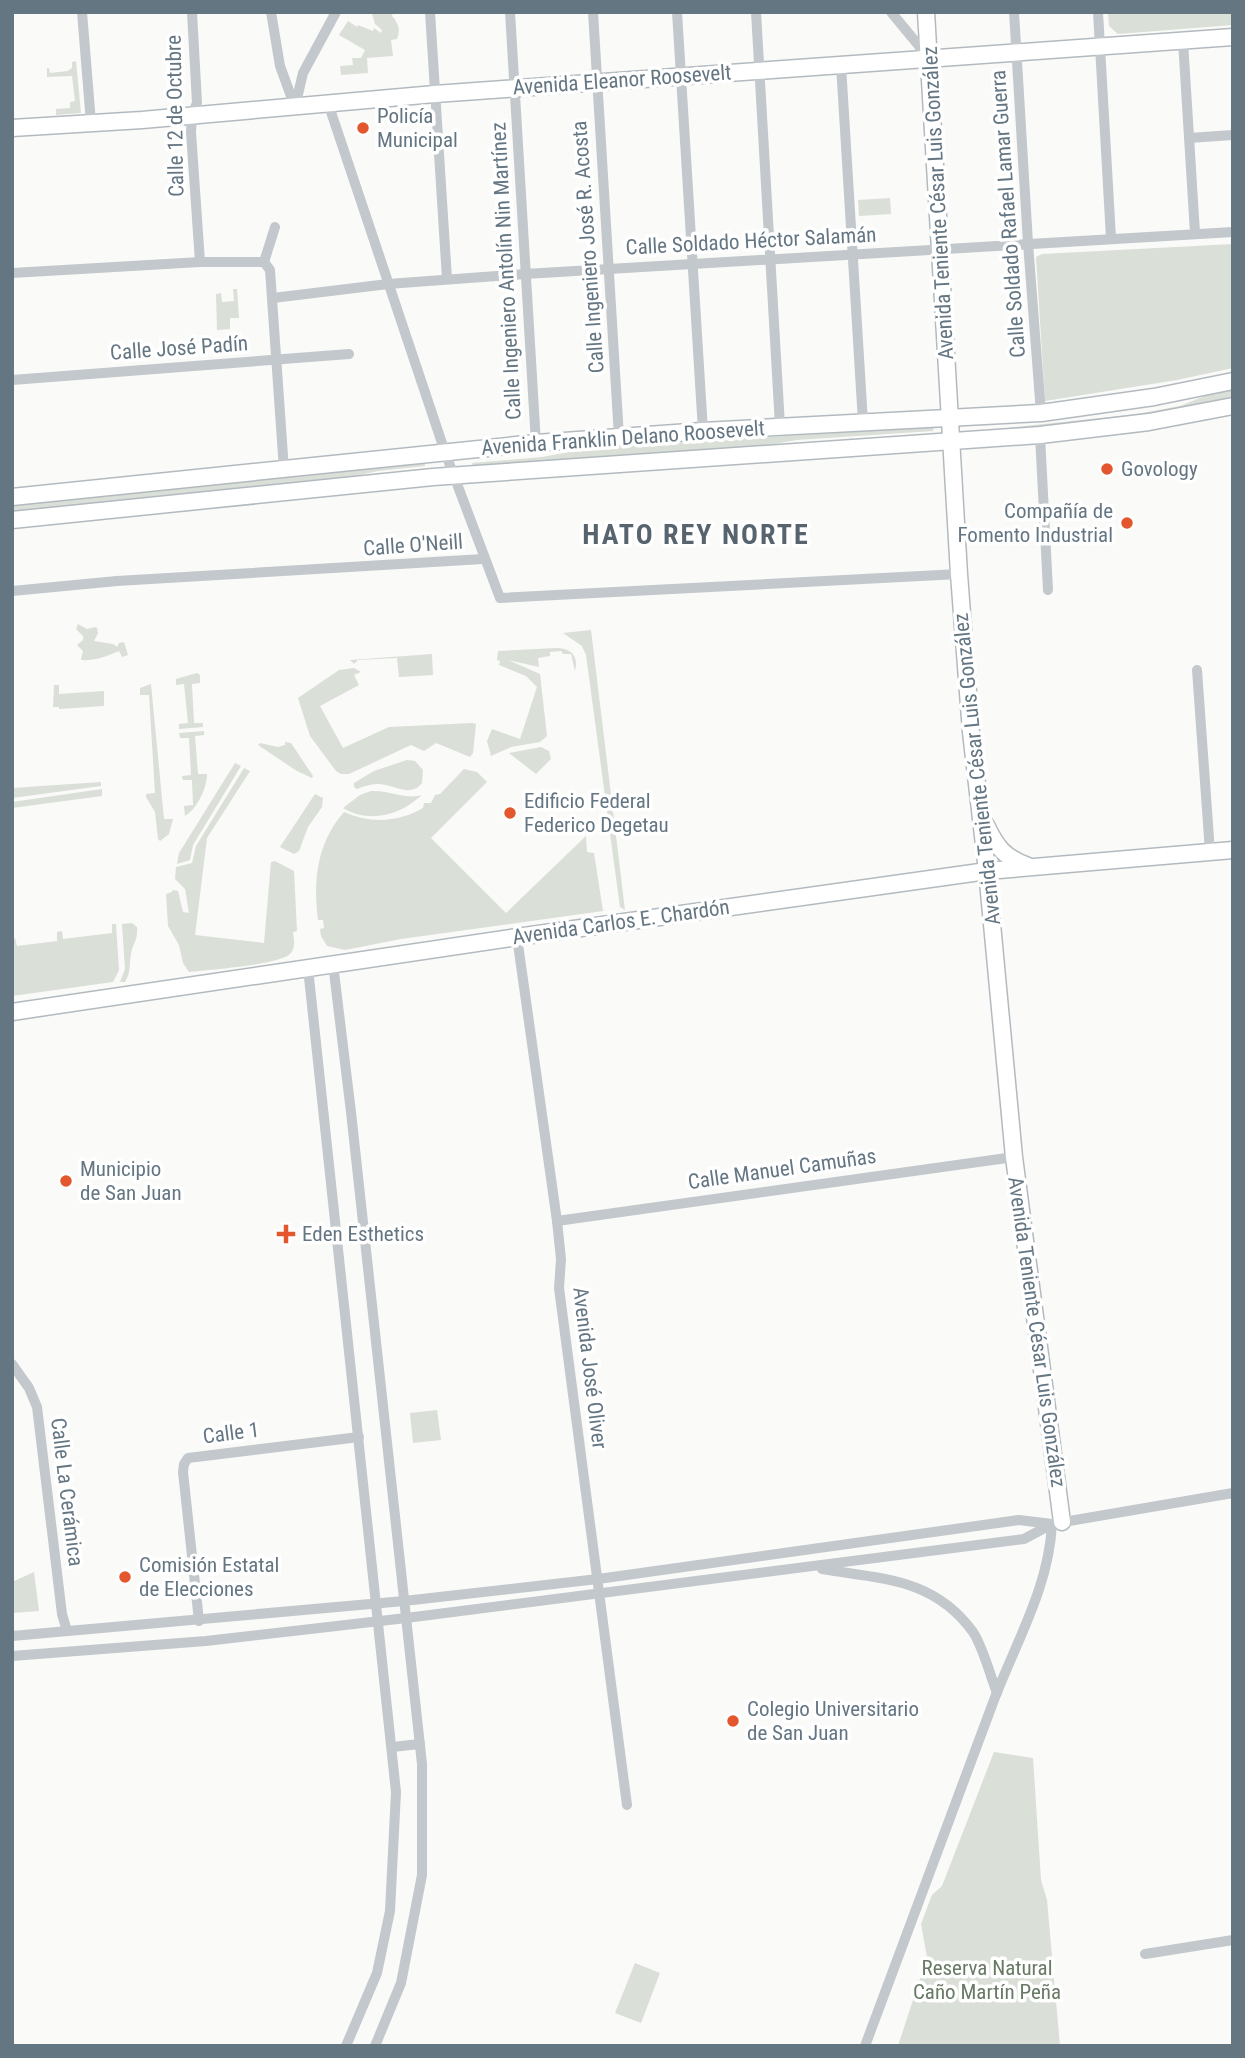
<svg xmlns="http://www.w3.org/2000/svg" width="1245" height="2058" viewBox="0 0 1245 2058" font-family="'Roboto Condensed',sans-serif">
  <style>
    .green { fill: #dadfd7 }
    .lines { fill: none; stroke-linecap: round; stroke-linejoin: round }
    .secondary-casing { stroke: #b3babf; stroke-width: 19 }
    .street { stroke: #c3c8cc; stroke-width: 10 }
    .secondary { stroke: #fff; stroke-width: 16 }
    .poi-dot { fill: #e4572e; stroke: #fff; stroke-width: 2.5 }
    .labels { text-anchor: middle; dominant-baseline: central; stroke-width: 7; stroke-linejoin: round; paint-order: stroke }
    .street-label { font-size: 21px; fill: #657683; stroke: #fff }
    .poi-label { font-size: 21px; fill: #657683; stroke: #fff; text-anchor: start }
    .park-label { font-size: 21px; fill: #687a64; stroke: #fff }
    .district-label { font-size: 28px; font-weight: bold; letter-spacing: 2px; fill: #57646e; stroke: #fff }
  </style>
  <rect width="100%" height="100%" fill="#fafaf8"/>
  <g class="green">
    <path d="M 381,12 L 393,12 L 392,16 C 398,23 401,29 397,39 L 391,40 L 393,56 L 367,58 L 368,73 L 341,75 L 340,66 L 353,65 L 352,58 L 361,58 L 365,50 L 339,35 L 348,21 L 357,27 L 358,25 L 373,31 L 374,28 L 381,33 L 382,30 L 375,24 L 372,14 Z"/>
    <polygon points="1108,12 1233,12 1233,25 1118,34 1109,26"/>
    <polygon points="76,61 81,113 56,115 56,109 70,108 70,102 75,101 72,76 47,77 47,68 49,68 50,73 68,71 72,68 72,62"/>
    <polygon points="890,198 891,214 859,216 858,200"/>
    <polygon points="1233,244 1233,368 1177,380 1045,401 1036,257 1042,254"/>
    <polygon points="233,289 237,289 239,318 230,318 230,329 217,330 216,294 221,293 222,302 234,301"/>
    <polygon points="1233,389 1233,398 1181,410 1051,430 969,432 1137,414 1180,406 1210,394"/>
    <polygon points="934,427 933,431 797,440 751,448 473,467 472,463 542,457 591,448"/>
    <polygon points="425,462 425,466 378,471 329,482 12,514 12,504"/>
    <path d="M 78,624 L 87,629 L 95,627 L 97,628 L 98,633 L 94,641 L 113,644 L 117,647 L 119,643 L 124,642 L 128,655 L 122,657 L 119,651 C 107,656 96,661 81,660 L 83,651 L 77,645 L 83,640 L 83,636 L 76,629 Z"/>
    <polygon points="591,630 625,910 620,907 619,900 586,655 582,646 563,633"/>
    <path d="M 556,648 C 571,648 579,656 575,671 L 571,654 L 563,654 L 561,651 L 550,652 L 550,656 L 538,658 L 539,667 L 508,660 L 540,674 L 547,736 L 540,742 L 511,747 L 491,756 L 487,741 L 492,729 L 520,739 L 537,687 L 526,676 L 499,665 L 500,661 L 497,660 L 498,651 Z"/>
    <polygon points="432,654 433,675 399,677 397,658 358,660 354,664 350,660"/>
    <polygon points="354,668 361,672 354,675 359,685 320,706 343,748 389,727 472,723 476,724 473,753 470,757 436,743 424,751 411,745 349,774 341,774 336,771 310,736 298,698 339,670"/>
    <polygon points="197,673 200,675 200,683 192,684 194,723 203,723 203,727 179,729 179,724 188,723 184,684 176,685 176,679"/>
    <polygon points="151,684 164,819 173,819 169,834 160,841 158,839 155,812 146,797 146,794 155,793 149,695 140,695 140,688"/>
    <polygon points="54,685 59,685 59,694 104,691 104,706 59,709 59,707 53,707"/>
    <path d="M 204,731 L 204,735 L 195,736 L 198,774 L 207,774 C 207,788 197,809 185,816 L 184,806 L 193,805 L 192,780 L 183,780 L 182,776 L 191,775 L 189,738 L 180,738 L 179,733 Z"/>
    <polygon points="285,742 291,743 313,776 312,778 297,771 258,745 260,743 278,747 285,745"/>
    <polygon points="541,747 549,751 551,759 536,774 509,753"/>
    <path d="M 407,760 L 415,761 L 423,770 L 422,783 C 410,798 396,785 379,784 C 371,784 364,786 357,789 L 354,787 L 354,783 L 374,771 Z"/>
    <polygon points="235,763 241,766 193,845 190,860 177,864 179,853"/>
    <path d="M 244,768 L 250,771 L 207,838 L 195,935 L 264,943 L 271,862 L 275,861 L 294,871 L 297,931 L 293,932 C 294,940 296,948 290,954 C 278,965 208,970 189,972 L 183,963 L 179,945 L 168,926 L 166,894 L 172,892 L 173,890 L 178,891 L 183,912 L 189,913 L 185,889 L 175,879 L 176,867 L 192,863 L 196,846 Z"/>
    <path d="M 464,769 L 477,772 L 487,782 L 431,838 L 506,913 L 586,836 L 587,852 L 594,853 L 603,911 L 401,939 L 345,950 L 327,946 L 321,936 L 320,929 L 324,928 L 323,920 L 318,920 C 313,880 317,843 344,812 C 371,824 399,822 423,808 L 424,803 L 431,803 L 435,795 L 440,794 Z"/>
    <polygon points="101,782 101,786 12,798 12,788"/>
    <polygon points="102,789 102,796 12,808 12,802"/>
    <path d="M 371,791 C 390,790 405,800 422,795 C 400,815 370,824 343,808 L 360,795 Z"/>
    <polygon points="315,794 323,798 322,807 308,827 299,851 294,854 280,847"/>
    <path d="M 132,923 L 137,927 C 138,941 133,942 131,954 C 129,965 131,972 125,982 L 120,982 L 125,969 L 122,924 Z"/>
    <polygon points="112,924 116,924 119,970 113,982 12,996 12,938 15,938 17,946 57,941 57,932 62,931 63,939 112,933"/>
    <polygon points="437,1410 441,1440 413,1443 410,1413"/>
    <polygon points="34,1572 39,1611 12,1613 12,1582"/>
    <polygon points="994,1752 1033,1758 1041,1880 1047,1900 1060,2046 898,2046 927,1957 921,1924 932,1895 942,1886"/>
    <polygon points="635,1963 660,1973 641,2023 615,2013"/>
  </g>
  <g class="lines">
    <g class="secondary-casing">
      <g id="secondary">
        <polyline points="926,12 959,574 971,732 987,871 1014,1157 1062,1522"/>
        <polyline points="12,128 142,120 435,94 1233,37"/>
        <polyline points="12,497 536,443 703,431 1041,413 1154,397 1233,381"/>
        <polyline points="12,520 433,477 1040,435 1149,422 1233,406"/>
        <path d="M 986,825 C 997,848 1004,857 1028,866"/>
        <polyline points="12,1012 517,937 987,871 1233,850"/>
      </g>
    </g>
    <g class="street">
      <polyline points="82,12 91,123"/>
      <polyline points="192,12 197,103 192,115 191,132 200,262"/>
      <polyline points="271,12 280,66 295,107"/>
      <polyline points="430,12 447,279"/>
      <polyline points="510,12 536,443"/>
      <polyline points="593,12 619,437"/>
      <polyline points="677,12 703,431"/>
      <polyline points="756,12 780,426"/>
      <polyline points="891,12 929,58"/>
      <polyline points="1014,12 1028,243 1041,413"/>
      <polyline points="1098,12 1111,238"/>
      <polyline points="1183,41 1195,233"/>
      <polyline points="841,65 863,422"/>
      <polyline points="328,103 445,452 500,598 959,574"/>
      <polyline points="295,107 303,73 336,12"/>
      <polyline points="1189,138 1233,135"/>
      <polyline points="264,262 270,270 284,470"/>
      <polyline points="264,262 275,227"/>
      <polyline points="12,273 200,262 264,262"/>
      <polyline points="273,298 388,284 525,274 1233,232"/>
      <polyline points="12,380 349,354"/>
      <polyline points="1040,435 1048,590"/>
      <polyline points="12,591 117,581 483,559"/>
      <polyline points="1197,670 1210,852"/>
      <polyline points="517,937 557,1221 561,1259 559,1288 627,1805"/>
      <polyline points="333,964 351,1112 422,1764 422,1875 401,1983 375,2046"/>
      <polyline points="308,968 396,1792 390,1911 377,1973 346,2046"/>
      <polyline points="557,1221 1014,1157"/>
      <polyline points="12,1364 29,1388 37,1407 62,1614 67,1631"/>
      <path d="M 822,1569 C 882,1579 934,1578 973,1632 C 983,1647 990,1675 997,1693"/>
      <polyline points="199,1621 183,1472 184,1464 188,1458 359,1437"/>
      <polyline points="12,1636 404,1601 598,1579 1019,1520 1052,1524 1233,1493"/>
      <polyline points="12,1656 206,1641 406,1618 1024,1539 1052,1524"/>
      <polyline points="392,1747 420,1744"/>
      <polyline points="1145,1954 1233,1940"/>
      <path d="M 865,2046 C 908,1931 951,1815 994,1700 C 1016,1642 1049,1587 1052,1524"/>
    </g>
    <use href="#secondary" class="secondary"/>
  </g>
  <g class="poi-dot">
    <circle cx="363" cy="128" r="7"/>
    <circle cx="1107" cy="469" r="7"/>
    <circle cx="1127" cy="523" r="7"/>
    <circle cx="510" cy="813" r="7"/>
    <circle cx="66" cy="1181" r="7"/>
    <path d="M282.5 1223.5h7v7h7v7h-7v7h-7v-7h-7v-7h7z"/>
    <circle cx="125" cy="1577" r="7"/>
    <circle cx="733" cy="1721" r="7"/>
  </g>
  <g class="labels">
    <g class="street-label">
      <text transform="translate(622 80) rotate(-4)">Avenida Eleanor Roosevelt</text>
      <text transform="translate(175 116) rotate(-91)">Calle 12 de Octubre</text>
      <text transform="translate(938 203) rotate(-93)">Avenida Teniente César Luis González</text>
      <text transform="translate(1008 214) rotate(-94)">Calle Soldado Rafael Lamar Guerra</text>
      <text transform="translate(751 241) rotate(-3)">Calle Soldado Héctor Salamán</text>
      <text transform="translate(588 247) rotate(-94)">Calle Ingeniero José R. Acosta</text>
      <text transform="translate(506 271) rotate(-93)">Calle Ingeniero Antolín Nin Martínez</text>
      <text transform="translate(179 348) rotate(-4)">Calle José Padín</text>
      <text transform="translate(623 438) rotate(-4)">Avenida Franklin Delano Roosevelt</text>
      <text transform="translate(413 545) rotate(-4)">Calle O'Neill</text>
      <text transform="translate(977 769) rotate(-96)">Avenida Teniente César Luis González</text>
      <text transform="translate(621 922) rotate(-8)">Avenida Carlos E. Chardón</text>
      <text transform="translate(782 1169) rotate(-8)">Calle Manuel Camuñas</text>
      <text transform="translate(1037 1332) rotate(82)">Avenida Teniente César Luis González</text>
      <text transform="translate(590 1368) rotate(83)">Avenida José Oliver</text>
      <text transform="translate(231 1433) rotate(-7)">Calle 1</text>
      <text transform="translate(67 1492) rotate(83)">Calle La Cerámica</text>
    </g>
    <g class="poi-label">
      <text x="377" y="116">Policía<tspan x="377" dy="24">Municipal</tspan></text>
      <text x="1121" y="469">Govology</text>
      <text x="1113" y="511" text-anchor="end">Compañía de<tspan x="1113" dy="24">Fomento Industrial</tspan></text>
      <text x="524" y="801">Edificio Federal<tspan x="524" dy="24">Federico Degetau</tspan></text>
      <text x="80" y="1169">Municipio<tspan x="80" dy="24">de San Juan</tspan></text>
      <text x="302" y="1234">Eden Esthetics</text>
      <text x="139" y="1565">Comisión Estatal<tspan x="139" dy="24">de Elecciones</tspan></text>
      <text x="747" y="1709">Colegio Universitario<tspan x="747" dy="24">de San Juan</tspan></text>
    </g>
    <g class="park-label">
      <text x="987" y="1968">Reserva Natural<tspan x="987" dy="24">Caño Martín Peña</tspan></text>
    </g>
    <g class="district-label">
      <text x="696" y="534">HATO REY NORTE</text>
    </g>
  </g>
  <rect width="1245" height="2058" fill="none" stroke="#657683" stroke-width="28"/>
</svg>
